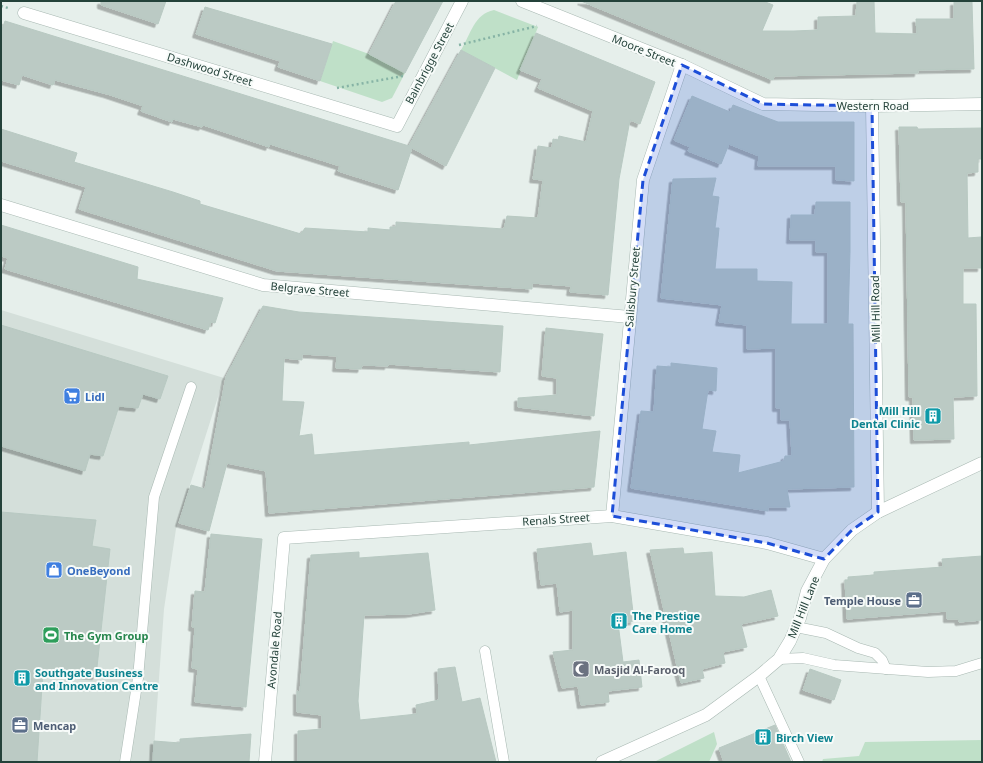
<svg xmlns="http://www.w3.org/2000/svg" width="983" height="763" viewBox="0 0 983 763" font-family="'Noto Sans',sans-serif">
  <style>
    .built { fill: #d4dfda }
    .green { fill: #bfe0c8 }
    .building { fill: #bbcac4; stroke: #b8c9c2; filter: url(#shadow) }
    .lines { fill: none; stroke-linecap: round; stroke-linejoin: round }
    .service-casing { stroke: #a8b8b2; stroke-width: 11 }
    .minor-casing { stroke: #a8b8b2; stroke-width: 13 }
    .tertiary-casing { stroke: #a8b8b2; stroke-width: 13 }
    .path { stroke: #86b3a5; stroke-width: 2.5; stroke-dasharray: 2 3; stroke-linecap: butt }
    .service { stroke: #fff; stroke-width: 10 }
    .minor { stroke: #fff; stroke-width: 12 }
    .tertiary { stroke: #fff; stroke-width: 12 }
    .marked { fill: #1d4ed8; fill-opacity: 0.2; stroke: #1d4ed8; stroke-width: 3; stroke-dasharray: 8 5; stroke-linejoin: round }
    .labels { text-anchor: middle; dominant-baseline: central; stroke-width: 4; stroke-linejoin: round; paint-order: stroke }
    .street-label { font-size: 11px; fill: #24423a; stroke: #f7fbf9 }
    .shop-label { font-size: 11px; font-weight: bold; fill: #366cbe; stroke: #f7fbf9; text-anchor: start }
    .culture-label { font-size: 11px; font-weight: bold; fill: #0d838f; stroke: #f7fbf9; text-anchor: start }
    .service-label { font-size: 11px; font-weight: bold; fill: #4e5e75; stroke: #f7fbf9; text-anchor: end }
    .leisure-label { font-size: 11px; font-weight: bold; fill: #27864d; stroke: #f7fbf9; text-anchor: start }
    .worship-label { font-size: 11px; font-weight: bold; fill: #5b616d; stroke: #f7fbf9; text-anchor: start }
  </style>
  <defs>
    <filter id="shadow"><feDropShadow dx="-3.5" dy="3.5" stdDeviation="0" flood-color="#0004"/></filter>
  </defs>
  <rect width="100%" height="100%" fill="#e6efeb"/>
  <polygon class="built" points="1,310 224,378 176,529 164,609 153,762 1,762"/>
  <g class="green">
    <path d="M 494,10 L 538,27 L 517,80 L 461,50 C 471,34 474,14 494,10 Z"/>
    <polygon points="333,41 369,54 405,73 392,98 382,102 320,81"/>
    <polygon points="714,732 717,744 709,762 654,762"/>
    <polygon points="982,740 982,762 822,762 823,759 859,756 865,742"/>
  </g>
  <g class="building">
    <polygon points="101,1 166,1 158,24 101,5"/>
    <polygon points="396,1 443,1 405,73 369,54"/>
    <polygon points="581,1 763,1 773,5 762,31 794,31 818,30 818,17 856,16 857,1 874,1 875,33 917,34 916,19 954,19 954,2 972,2 974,69 918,70 918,73 774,76 773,80"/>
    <polygon points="205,7 332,44 320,81 278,67 280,61 196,34"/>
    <polygon points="5,21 409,146 461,50 495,68 446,166 412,148 398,190 338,171 340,166 270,144 269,147 203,125 202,127 173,119 172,122 141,111 143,106 107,94 55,80 53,85 22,75 19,85 1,80 1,32"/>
    <polygon points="536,33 655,82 640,124 630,120 619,179 608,295 570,292 571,286 532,283 532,289 277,271 79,209 86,187 1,161 1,129 77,153 74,162 173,192 200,201 200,204 301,234 305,228 368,232 368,228 390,230 390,227 396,227 396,222 504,229 507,216 538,218 543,180 533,179 538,146 552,148 553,139 558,140 559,136 586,142 593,111 538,88 542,79 520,70"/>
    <polygon points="692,96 730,112 733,105 778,122 854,122 854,181 836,180 836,166 758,166 759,156 729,144 721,164 688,151 690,147 674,140"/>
    <polygon points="899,127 917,127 918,129 982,128 982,159 978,159 978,172 967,173 968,238 981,237 981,268 963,268 963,304 976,304 977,396 953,397 954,439 914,440 913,397 909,397 906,202 901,202"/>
    <polygon points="716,178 712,196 719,197 715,228 719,228 715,269 757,269 757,281 792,282 791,324 828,324 828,252 816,252 816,240 790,240 791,215 815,215 816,202 850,202 850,251 848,324 853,324 854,487 787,489 790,507 768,507 768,511 631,488 641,411 654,412 657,366 671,367 671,363 717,368 716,391 708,390 702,429 716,431 712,452 740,455 738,473 784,461 785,456 792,456 790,420 781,420 781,408 776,408 776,348 747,349 747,325 719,322 722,305 661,298 673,179"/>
    <polygon points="1,225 138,267 137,279 223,298 215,323 211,322 208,330 5,269 8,258 1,256"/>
    <polygon points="263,306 299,312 503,326 500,372 388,364 388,366 362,365 361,369 336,368 337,356 302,354 302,360 284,358 282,401 304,402 299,436 312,434 314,455 469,442 469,445 600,431 594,487 269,513 266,471 227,463 209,531 179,523 191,485 205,489 226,377"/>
    <polygon points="1,325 168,376 160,399 143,394 138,408 119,406 103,456 90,454 85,471 1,446"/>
    <polygon points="546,328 603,334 594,416 518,407 518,398 557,395 557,378 542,376"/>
    <polygon points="1,512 96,520 92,546 110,549 96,676 43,671 37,762 1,762"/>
    <polygon points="211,534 262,539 246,707 195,702 198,669 192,668 195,628 192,627 195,591 205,592"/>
    <polygon points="591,543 593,556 626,552 634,621 618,623 623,662 639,660 642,687 608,691 609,702 581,705 578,686 562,688 553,652 573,650 573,610 560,612 557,583 541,585 537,549"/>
    <polygon points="683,548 684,554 712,552 715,596 744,597 771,590 778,616 741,624 747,647 723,652 725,663 702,669 704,678 681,683 650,550"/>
    <polygon points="359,552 359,558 428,553 435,610 409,614 364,615 358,701 360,720 417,714 416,705 439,700 438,669 455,667 462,702 480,698 496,762 298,762 298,731 322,729 322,715 297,712 297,691 300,692 311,555"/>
    <polygon points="982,556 982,620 959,622 958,619 947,619 947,611 847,619 845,580 848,580 848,577 874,575 874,572 943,567 942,559"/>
    <polygon points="810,669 841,680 834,700 803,690"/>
    <polygon points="775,725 791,762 724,762 719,748"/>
    <polygon points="251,734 249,762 153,762 154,741 180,743 180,739"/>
  </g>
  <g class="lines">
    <g class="service-casing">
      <g id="service">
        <polyline points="796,627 826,633 858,648 875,653 882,660 886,669"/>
        <polyline points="485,651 504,762"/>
        <polyline points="779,659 803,658 834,665 928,672 956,671 982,663"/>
        <polyline points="759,676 799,762"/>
        <polyline points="125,762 138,678 154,497 191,387"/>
      </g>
    </g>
    <g class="minor-casing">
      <g id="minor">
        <polyline points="522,1 682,65 763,104 872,106 982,104"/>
        <polyline points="24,13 397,126 462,1"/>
        <polyline points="872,106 878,512"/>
        <polyline points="1,205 263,285 630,317"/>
        <polyline points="612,516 643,180 682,65"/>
        <polyline points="265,762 284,538 612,516 767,543 824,559"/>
      </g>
    </g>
    <g class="tertiary-casing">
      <polyline id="tertiary" points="602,762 706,715 759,676 779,659 790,641 800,618 807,591 824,559 852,530 878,512 982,463"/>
    </g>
    <g class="path">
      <polyline points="1,6 8,8"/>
      <polyline points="459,45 537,26"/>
      <polyline points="337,88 403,76"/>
    </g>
    <use href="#service" class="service"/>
    <use href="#minor" class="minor"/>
    <use href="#tertiary" class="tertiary"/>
  </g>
  <path class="marked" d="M 682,65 L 763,104 L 872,106 L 878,512 L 852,530 L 824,559 L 767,543 L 612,516 L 643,180 Z"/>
  <defs>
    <g id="supermarket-square" transform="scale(0.9)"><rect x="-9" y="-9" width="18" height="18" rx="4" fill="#3f7fe0" stroke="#f7fbf9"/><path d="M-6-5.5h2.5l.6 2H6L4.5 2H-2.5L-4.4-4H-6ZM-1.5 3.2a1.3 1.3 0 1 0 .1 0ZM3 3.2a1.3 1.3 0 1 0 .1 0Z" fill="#fff"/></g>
    <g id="building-square" transform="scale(0.9)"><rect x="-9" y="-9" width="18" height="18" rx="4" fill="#0f9aa8" stroke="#f7fbf9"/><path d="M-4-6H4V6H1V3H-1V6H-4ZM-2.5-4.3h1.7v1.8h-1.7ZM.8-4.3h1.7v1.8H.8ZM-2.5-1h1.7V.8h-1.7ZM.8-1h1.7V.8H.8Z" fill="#fff"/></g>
    <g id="shop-square" transform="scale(0.9)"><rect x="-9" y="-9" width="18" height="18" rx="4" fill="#3f7fe0" stroke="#f7fbf9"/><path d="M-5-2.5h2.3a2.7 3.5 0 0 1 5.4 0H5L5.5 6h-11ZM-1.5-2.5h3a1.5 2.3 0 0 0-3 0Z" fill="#fff"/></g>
    <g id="office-square" transform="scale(0.9)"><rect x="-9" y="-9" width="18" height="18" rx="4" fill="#5c6f8a" stroke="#f7fbf9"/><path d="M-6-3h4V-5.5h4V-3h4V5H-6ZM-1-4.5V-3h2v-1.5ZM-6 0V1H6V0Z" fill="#fff"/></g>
    <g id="stadium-square" transform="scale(0.9)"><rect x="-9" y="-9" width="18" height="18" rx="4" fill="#2e9e5b" stroke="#f7fbf9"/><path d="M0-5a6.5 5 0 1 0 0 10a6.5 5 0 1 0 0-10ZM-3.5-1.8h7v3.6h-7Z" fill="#fff"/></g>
    <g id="mosque-square" transform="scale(0.9)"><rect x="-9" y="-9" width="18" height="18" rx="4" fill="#6b7280" stroke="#f7fbf9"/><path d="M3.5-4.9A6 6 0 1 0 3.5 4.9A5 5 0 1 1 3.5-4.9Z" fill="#fff"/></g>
  </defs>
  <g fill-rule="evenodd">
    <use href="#supermarket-square" x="72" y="396"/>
    <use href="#building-square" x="933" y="416"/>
    <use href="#shop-square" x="54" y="570"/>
    <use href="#office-square" x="914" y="600"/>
    <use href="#building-square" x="619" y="621"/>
    <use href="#stadium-square" x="51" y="635"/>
    <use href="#mosque-square" x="581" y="669"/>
    <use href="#building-square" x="22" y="678"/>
    <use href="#office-square" x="20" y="725"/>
    <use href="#building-square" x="763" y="737"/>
  </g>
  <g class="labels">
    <g class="street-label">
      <text transform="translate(644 50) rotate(22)">Moore Street</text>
      <text transform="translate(429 63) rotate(-62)">Bainbrigge Street</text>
      <text transform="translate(210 69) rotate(17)">Dashwood Street</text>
      <text x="873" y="105">Western Road</text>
      <text transform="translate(632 287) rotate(-85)">Salisbury Street</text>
      <text transform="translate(310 289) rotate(5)">Belgrave Street</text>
      <text transform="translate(875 309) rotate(-91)">Mill Hill Road</text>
      <text transform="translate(556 519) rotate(-4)">Renals Street</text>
      <text transform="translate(803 607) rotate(-68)">Mill Hill Lane</text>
      <text transform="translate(274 650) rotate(-85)">Avondale Road</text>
    </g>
    <g class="shop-label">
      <text x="85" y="396">Lidl</text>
      <text x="67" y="570">OneBeyond</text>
    </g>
    <g class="culture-label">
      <text x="920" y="410" text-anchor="end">Mill Hill<tspan x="920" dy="13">Dental Clinic</tspan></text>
      <text x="632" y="615">The Prestige<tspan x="632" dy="13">Care Home</tspan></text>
      <text x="35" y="672">Southgate Business<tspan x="35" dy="13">and Innovation Centre</tspan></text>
      <text x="776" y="737">Birch View</text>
    </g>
    <g class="service-label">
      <text x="901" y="600">Temple House</text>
      <text x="33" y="725" text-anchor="start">Mencap</text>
    </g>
    <g class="leisure-label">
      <text x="64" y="635">The Gym Group</text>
    </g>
    <g class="worship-label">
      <text x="594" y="669">Masjid Al-Farooq</text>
    </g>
  </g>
  <rect width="983" height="763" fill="none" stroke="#24423a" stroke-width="4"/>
</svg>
